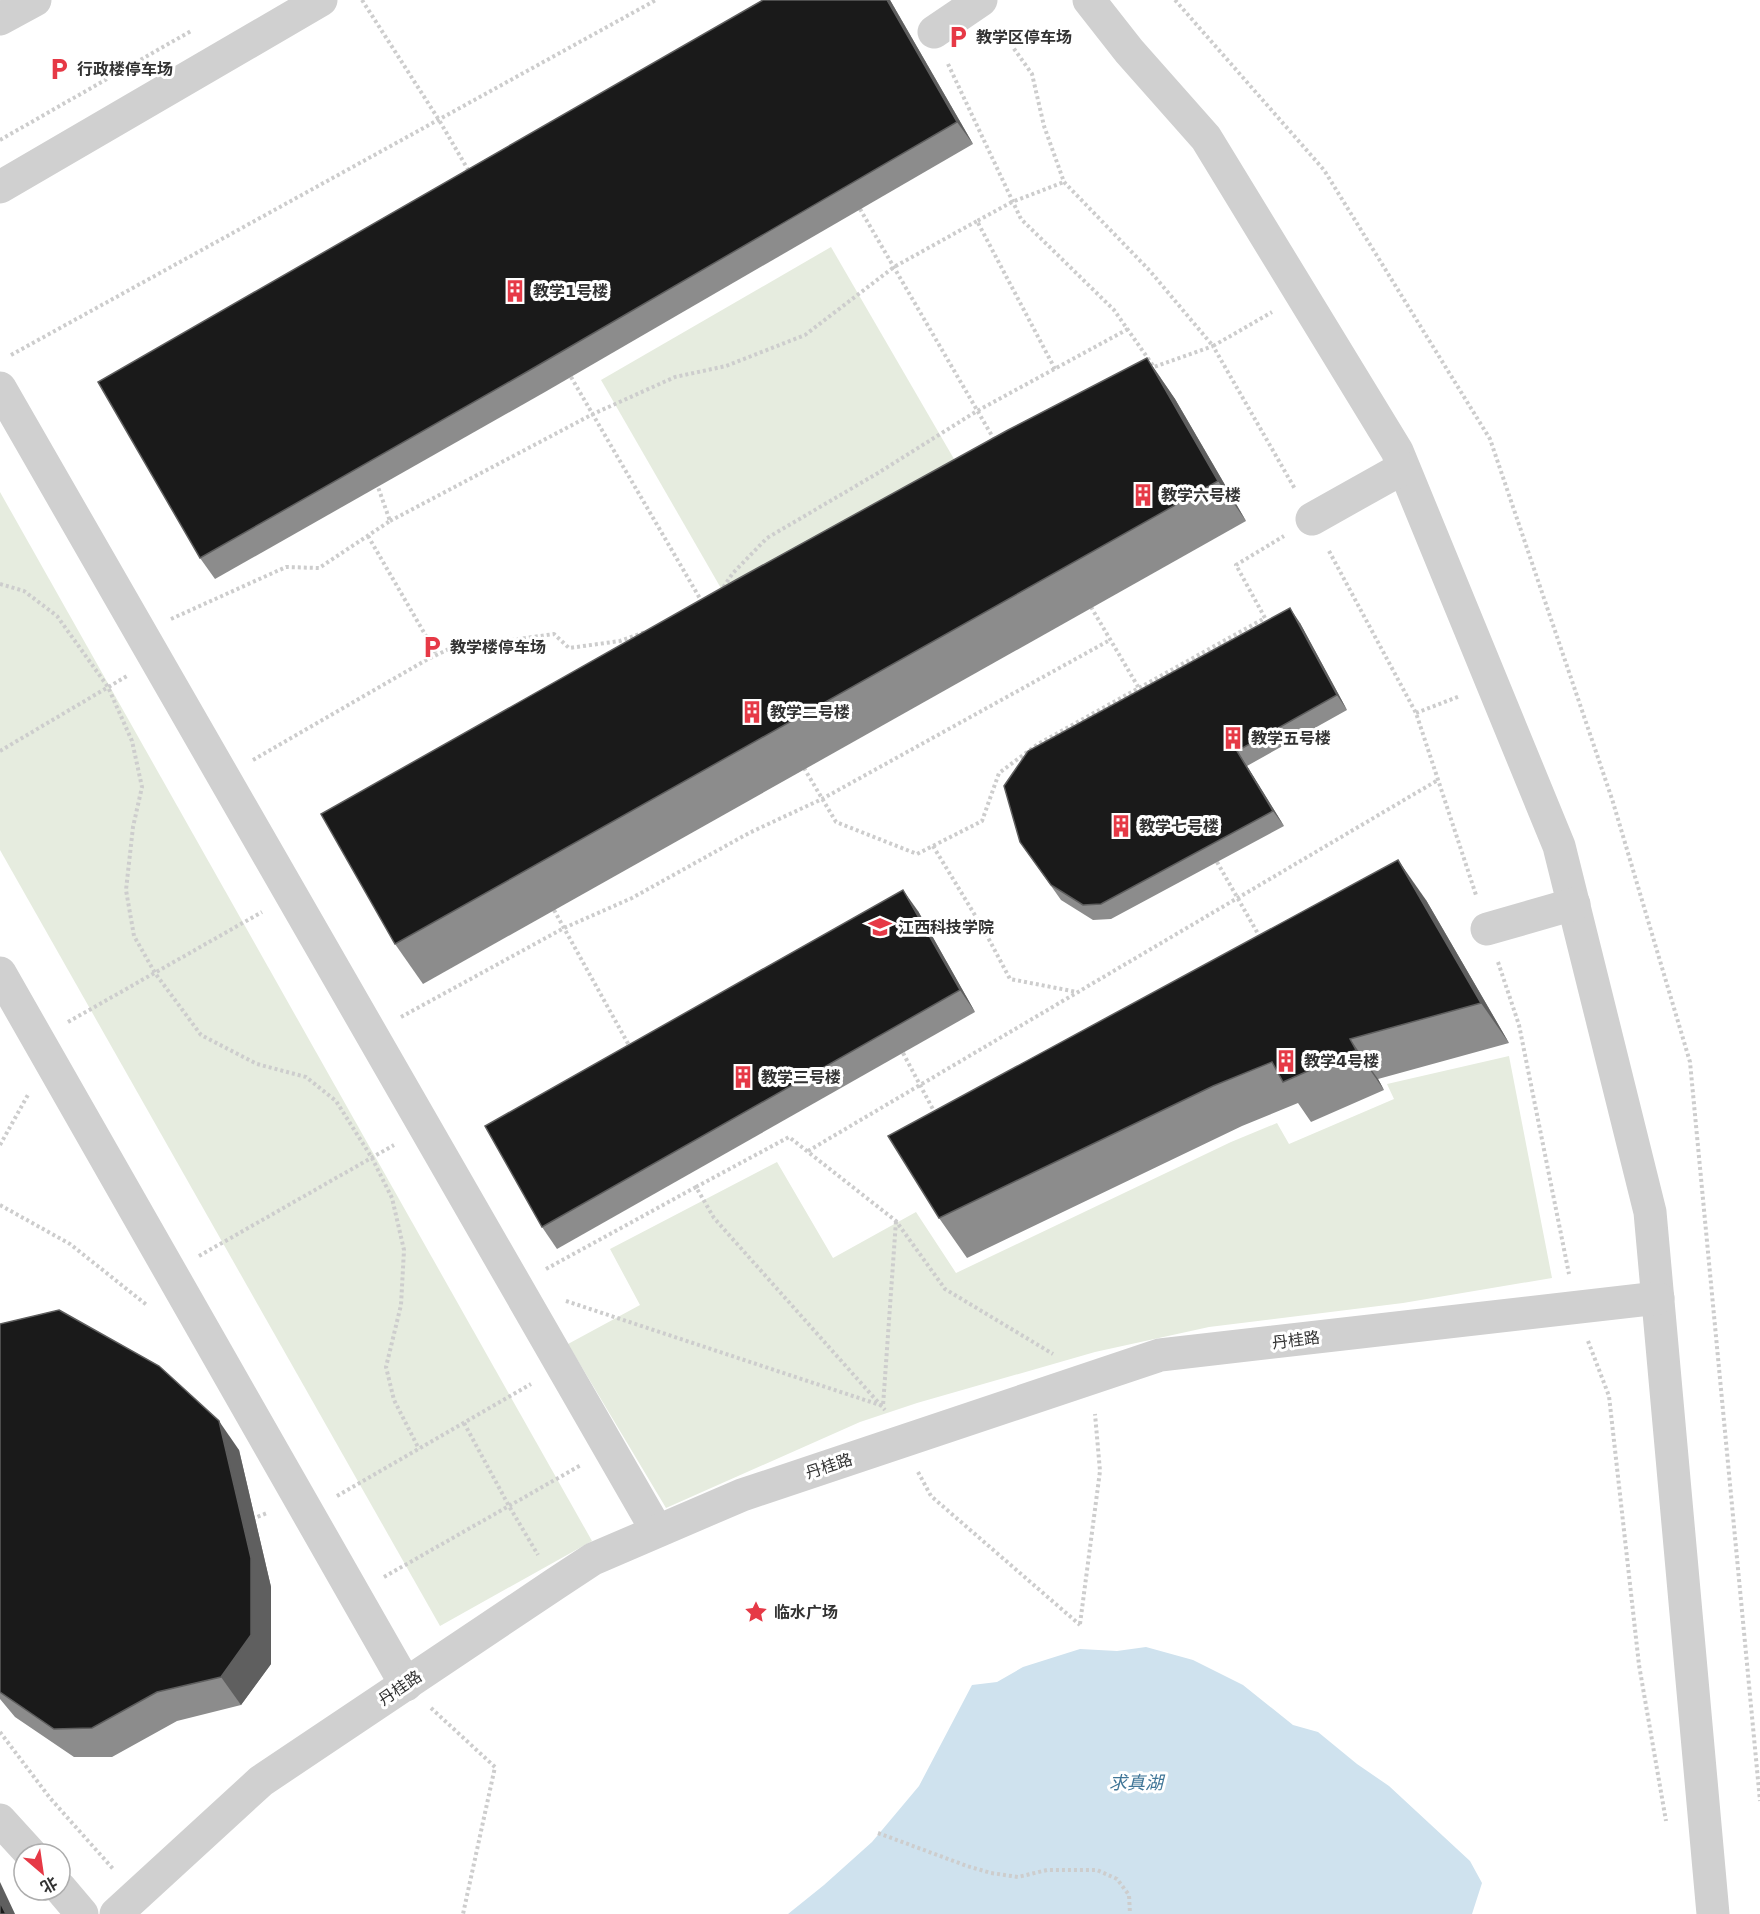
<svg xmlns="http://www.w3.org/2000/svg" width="1760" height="1914" viewBox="0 0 1760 1914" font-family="'DejaVu Sans','Noto Sans SC',sans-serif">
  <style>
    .green { fill: #e6ecdf }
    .water { fill: #cfe2ee }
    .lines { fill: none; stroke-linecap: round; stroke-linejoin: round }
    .path { stroke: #cdcdcd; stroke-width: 4; stroke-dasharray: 3 3; stroke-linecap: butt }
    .street { stroke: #d0d0d0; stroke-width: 33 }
    .path-bridge { stroke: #cdcdcd; stroke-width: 4; stroke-dasharray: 3 3; stroke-linecap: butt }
    .wall { fill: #8c8c8c }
    .shaded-wall { fill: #5f5f5f }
    .building { fill: #1a1a1a; stroke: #5f5f5f; stroke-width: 1.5 }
    .labels { text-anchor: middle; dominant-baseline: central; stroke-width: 6; stroke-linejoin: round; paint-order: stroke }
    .poi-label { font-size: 16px; font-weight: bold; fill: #333; stroke: #fff; text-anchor: start }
    .street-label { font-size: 16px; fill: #333; stroke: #fff }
    .water-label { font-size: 18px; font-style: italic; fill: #3f7597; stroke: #fff }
  </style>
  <rect width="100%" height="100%" fill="#fff"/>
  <g class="green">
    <polygon points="831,247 972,490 741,623 601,380"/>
    <polygon points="0,492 592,1541 440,1626 0,850"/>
    <polygon points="1509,1056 1552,1278 1403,1303 1209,1327 1095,1352 917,1403 860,1422 666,1508 568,1344 640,1305 610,1249 777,1162 833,1258 916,1212 956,1273 1231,1142 1277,1123 1289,1144 1394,1099 1387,1084"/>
  </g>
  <polygon class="water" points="1146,1647 1193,1660 1243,1685 1293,1725 1318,1732 1357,1764 1389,1786 1470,1861 1482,1883 1472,1914 788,1914 824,1885 872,1842 919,1786 972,1685 997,1682 1023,1667 1080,1649 1117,1651"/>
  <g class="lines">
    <g class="path">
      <polyline points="362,0 439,120 470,173"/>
      <polyline points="1175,0 1324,170 1490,439 1612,799 1690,1062 1760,1801"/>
      <polyline points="1000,29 1032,74 1044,126 1064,182 1150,271 1213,346 1272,312"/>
      <polyline points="948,64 1021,219 1114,310 1154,367 1213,346 1295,489"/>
      <polyline points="0,140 191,31"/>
      <polyline points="860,209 995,441"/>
      <polyline points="11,355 656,0"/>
      <polyline points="1055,369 977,221 1012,202 1064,182"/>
      <polyline points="571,377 702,602"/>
      <polyline points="390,521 593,414 675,377 726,366 805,335 894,267 977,221"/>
      <polyline points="368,536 437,655"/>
      <polyline points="1329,551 1416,713 1476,895"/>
      <polyline points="0,584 24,591 57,616 108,687 132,741 142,787 133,827 126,890 134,936 155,973 201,1035 257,1064 306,1077 336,1101 372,1158 392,1198 404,1250 401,1305 386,1367 394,1400 419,1449"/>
      <polyline points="720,592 733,573 767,538 878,473 977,411 1128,329"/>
      <polyline points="1091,607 1140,690"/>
      <polyline points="171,619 286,567 319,568 390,521 378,487"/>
      <polyline points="1416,713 1460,696"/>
      <polyline points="0,751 127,676"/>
      <polyline points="253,760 428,659 449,649 554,634 569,648 620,641 645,632"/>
      <polyline points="804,768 836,822 917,854 982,821 999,773 1038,744 1265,618 1236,565 1284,536"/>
      <polyline points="933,846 984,930 1010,979 1077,992"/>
      <polyline points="554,910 631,1049"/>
      <polyline points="1498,962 1519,1025 1569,1274"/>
      <polyline points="401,1017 564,928 632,898 749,833 822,799 1110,640"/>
      <polyline points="68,1022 262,912"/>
      <polyline points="0,1145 29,1093"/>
      <polyline points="808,1151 1438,780"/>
      <polyline points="696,1187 789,1137 896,1221 945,1289 1053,1354"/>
      <polyline points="0,1205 70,1244 148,1306"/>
      <polyline points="199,1256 394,1145"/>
      <polyline points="546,1269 696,1187 714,1218 885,1410"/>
      <polyline points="566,1301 883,1406 896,1221"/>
      <polyline points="1588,1341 1609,1396 1639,1665 1666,1821"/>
      <polyline points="464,1423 509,1506 538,1555"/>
      <polyline points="918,1472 931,1496 1080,1625"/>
      <polyline points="337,1496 531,1384"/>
      <polyline points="252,1519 267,1513"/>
      <polyline points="384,1577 581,1465"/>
      <polyline points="1080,1624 1100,1471 1095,1414"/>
      <polyline points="431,1708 495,1767 463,1914"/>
      <polyline points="0,1732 50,1798 114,1870"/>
      <polyline points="878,1833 967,1866 991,1873 1018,1877 1047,1870 1097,1870 1117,1879 1129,1895 1130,1914"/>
    </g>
    <g class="street">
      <polyline points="1089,0 1129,51 1206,138 1397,451 1559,846 1650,1212 1713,1914"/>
      <polyline points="0,19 35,0"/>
      <polyline points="934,32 981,0"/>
      <polyline points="0,187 321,0"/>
      <polyline points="0,388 657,1531"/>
      <polyline points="1312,519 1403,468"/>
      <polyline points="1487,929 1574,904"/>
      <polyline points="0,973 406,1685"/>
      <polyline points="0,1820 31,1854"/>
      <polyline points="60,1888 82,1914"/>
      <polyline points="116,1914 261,1781 555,1584 593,1559 742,1495 1160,1355 1658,1298"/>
    </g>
    <g class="path-bridge">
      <polyline points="1217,862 1261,939"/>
      <polyline points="903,1053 936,1115"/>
    </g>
  </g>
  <g class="wall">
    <polygon points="890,0 973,144 545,392 215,579 200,558"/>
    <polygon points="1147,358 1175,399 1246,521 423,984 395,944"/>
    <polygon points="1300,623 1347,710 1247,766 1284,826 1111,919 1093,920 1061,900 1020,842"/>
    <polygon points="1426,900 1509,1043 1378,1079 1384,1090 1311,1122 1298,1103 1242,1126 967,1258 939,1218"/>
    <polygon points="918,911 975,1012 557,1249 542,1227"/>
    <polygon points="0,1324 239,1450 271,1587 271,1664 241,1705 177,1721 112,1757 74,1757 15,1717 0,1699"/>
  </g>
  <g class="shaded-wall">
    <polygon points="887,0 890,0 973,144 957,122"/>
    <polygon points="1147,358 1175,399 1246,521 1218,481"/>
    <polygon points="1290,608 1300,623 1347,710 1337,695"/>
    <polygon points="1237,751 1247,766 1284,826 1273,811"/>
    <polygon points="1398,860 1426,900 1509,1043 1481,1003"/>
    <polygon points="903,890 918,911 975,1012 960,990"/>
    <polygon points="1350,1039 1378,1079 1384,1090 1356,1050"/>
    <polygon points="219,1421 239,1450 271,1587 271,1664 241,1705 221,1677"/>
    <polygon points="0,1882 15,1914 6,1914 0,1902"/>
  </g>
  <g class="building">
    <polygon points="763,0 887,0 957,122 530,370 200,558 98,382"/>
    <polygon points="1147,358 1218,481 395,944 321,814 734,581 1008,430"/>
    <polygon points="1290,608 1337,695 1237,751 1273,811 1101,904 1083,905 1051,885 1020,842 1004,786 1028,751"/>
    <polygon points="1398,860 1481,1003 1350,1039 1356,1050 1283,1082 1272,1062 1213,1086 939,1218 888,1136"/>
    <polygon points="903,890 960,990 542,1227 485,1126"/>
    <polygon points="59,1310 159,1366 219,1421 251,1558 251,1635 221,1677 157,1692 92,1728 54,1729 0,1692 0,1324"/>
    <polygon points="0,1902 6,1914 0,1914"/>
  </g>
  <defs>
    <g id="parking-bare" transform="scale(1.8)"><path d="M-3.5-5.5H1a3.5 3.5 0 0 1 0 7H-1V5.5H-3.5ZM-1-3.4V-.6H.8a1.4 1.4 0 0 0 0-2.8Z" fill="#e63946" stroke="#fff" stroke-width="2.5" paint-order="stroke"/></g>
    <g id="building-bare" transform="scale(1.8)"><path d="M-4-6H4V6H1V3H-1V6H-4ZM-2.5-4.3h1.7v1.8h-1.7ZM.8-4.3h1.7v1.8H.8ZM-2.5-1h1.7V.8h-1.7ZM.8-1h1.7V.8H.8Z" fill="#e63946" stroke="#fff" stroke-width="2.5" paint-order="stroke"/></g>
    <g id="university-bare" transform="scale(1.8)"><path d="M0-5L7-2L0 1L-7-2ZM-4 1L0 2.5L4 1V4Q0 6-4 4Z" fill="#e63946" stroke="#fff" stroke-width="2.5" paint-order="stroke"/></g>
    <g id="sight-bare" transform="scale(1.8)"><path d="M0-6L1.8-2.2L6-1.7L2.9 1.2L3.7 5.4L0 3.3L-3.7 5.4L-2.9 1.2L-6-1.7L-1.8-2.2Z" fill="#e63946" stroke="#fff" stroke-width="2.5" paint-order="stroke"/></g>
  </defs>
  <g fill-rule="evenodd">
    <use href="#parking-bare" x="958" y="37"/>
    <use href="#parking-bare" x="59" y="69"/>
    <use href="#building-bare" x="515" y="291"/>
    <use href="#building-bare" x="1143" y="495"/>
    <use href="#parking-bare" x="432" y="647"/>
    <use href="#building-bare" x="752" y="712"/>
    <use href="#building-bare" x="1233" y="738"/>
    <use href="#building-bare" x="1121" y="826"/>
    <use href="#university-bare" x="880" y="927"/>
    <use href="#building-bare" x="1286" y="1061"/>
    <use href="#building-bare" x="743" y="1077"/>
    <use href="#sight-bare" x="756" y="1612"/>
  </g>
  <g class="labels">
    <g class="poi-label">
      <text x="976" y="37">教学区停车场</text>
      <text x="77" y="69">行政楼停车场</text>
      <text x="533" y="291">教学1号楼</text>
      <text x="1161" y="495">教学六号楼</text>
      <text x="450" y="647">教学楼停车场</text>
      <text x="770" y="712">教学二号楼</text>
      <text x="1251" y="738">教学五号楼</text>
      <text x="1139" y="826">教学七号楼</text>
      <text x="898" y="927">江西科技学院</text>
      <text x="1304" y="1061">教学4号楼</text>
      <text x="761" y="1077">教学三号楼</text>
      <text x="774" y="1612">临水广场</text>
    </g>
    <g class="street-label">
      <text transform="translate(1296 1340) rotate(-7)">丹桂路</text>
      <text transform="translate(829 1466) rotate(-18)">丹桂路</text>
      <text transform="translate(400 1688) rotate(-34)">丹桂路</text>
    </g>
    <g class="water-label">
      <text x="1136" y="1782">求真湖</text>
    </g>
  </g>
  <g transform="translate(42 1872) rotate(151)"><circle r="28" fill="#ffffff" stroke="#adadad" stroke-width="1.5"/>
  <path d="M0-4.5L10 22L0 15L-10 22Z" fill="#e63946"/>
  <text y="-9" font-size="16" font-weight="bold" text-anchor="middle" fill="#333333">北</text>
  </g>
</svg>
